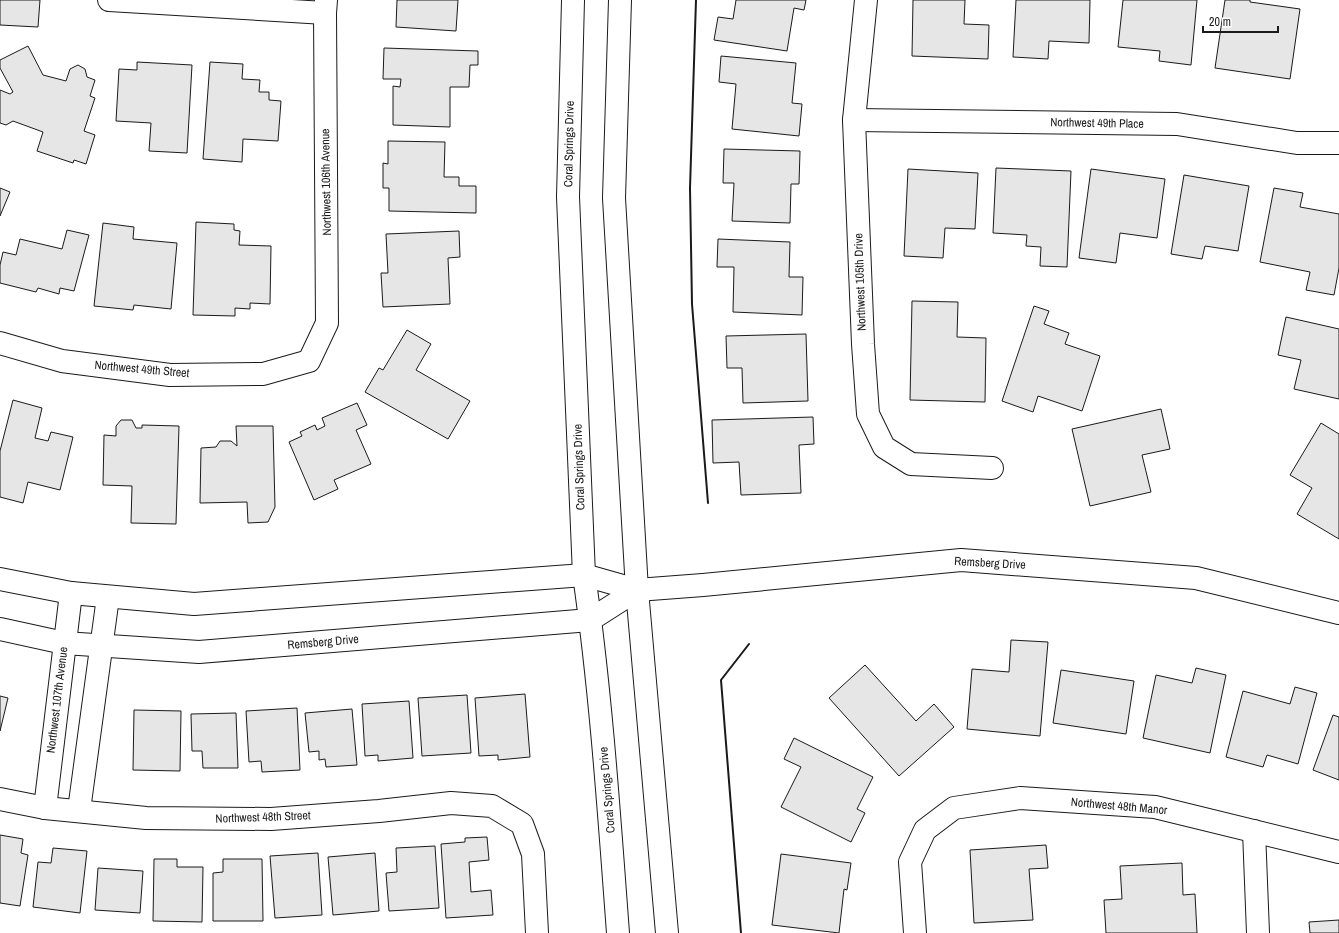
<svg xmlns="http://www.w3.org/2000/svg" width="1339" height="933" viewBox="0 0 1339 933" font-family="'Archivo Narrow',sans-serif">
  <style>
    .building { fill: #e6e6e6; stroke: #1a1a1a }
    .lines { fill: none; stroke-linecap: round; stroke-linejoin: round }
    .minor-casing { stroke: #1a1a1a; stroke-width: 24 }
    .secondary-casing { stroke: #1a1a1a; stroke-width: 24 }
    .minor { stroke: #fff; stroke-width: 22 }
    .secondary { stroke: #fff; stroke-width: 22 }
    .wall { stroke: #1a1a1a; stroke-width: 2 }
    .labels { text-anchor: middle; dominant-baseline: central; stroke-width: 3; stroke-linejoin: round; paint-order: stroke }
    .street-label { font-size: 12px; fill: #1a1a1a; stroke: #fff }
  </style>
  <rect width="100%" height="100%" fill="#fff"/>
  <g class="building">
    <polygon points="0,0 40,0 38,27 0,25"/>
    <polygon points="397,0 458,0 456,31 396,27"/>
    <polygon points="736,0 806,0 804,10 794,8 787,51 714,40 718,17 733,19"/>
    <polygon points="913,0 965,0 964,24 989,25 988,59 912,56"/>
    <polygon points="1016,0 1090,0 1089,43 1049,41 1048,59 1013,57"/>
    <polygon points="1123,0 1197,0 1191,65 1159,61 1160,51 1118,47"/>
    <polygon points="1225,0 1250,0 1250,2 1300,9 1290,79 1215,68"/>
    <polygon points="28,46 43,75 66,81 70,69 78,65 85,69 87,77 95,80 90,96 95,98 84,131 95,135 86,164 74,160 73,163 37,151 43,132 13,121 6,125 0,123 0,90 10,94 13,92 0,68 0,60"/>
    <polygon points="384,48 478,51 478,65 470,65 469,87 450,87 450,127 393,125 393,86 400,87 401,79 383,79"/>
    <polygon points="721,56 796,63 792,103 802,104 799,136 732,129 736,84 719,82"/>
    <polygon points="137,62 192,65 187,153 149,151 151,123 116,121 119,69 137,70"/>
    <polygon points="210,62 243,64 242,79 260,80 259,92 269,92 269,100 281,101 278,141 243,139 242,162 203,159"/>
    <polygon points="388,141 445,142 444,177 459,177 459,186 476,186 476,213 389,211 389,188 383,188 383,163 388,164"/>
    <polygon points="724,149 800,151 799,184 791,184 790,223 732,221 734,183 723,183"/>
    <polygon points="996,168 1071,171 1067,267 1040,266 1041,247 1026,246 1027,235 993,233"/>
    <polygon points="908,169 978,173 975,229 945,228 943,258 904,256"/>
    <polygon points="1091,169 1165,179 1157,238 1120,233 1116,263 1079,258"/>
    <polygon points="1184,175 1249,186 1238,251 1205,246 1202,259 1171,254"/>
    <polygon points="0,188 10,192 0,216"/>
    <polygon points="1274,188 1303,193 1300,207 1339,214 1339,268 1334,295 1306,290 1310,272 1260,262"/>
    <polygon points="196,222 234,224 234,230 240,231 239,245 271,246 270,304 250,303 250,309 235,308 235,316 193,315"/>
    <polygon points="103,223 134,227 133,239 177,243 171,309 134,305 133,310 94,306"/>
    <polygon points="67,230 89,235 74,291 60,288 59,294 38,288 36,292 0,283 0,265 3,252 16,255 20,239 62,249"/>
    <polygon points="459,231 460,257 448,258 450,304 383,307 381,273 388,273 386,234"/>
    <polygon points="718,239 790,242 789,277 803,277 802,315 733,312 734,267 717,267"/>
    <polygon points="912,301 958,302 957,337 986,338 985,402 910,400"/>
    <polygon points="1034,306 1049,311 1044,324 1069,333 1065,344 1100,356 1082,411 1038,396 1033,412 1002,401"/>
    <polygon points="1286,317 1339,329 1339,399 1294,389 1301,360 1278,355"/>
    <polygon points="407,330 431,344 416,370 470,401 448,439 365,392 379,368 383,370"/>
    <polygon points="806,334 808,401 743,403 742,368 727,368 726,336"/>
    <polygon points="13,400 42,408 35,438 48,441 51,432 73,437 60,490 28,482 23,503 0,497 0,451"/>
    <polygon points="357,403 367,425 356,430 371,464 334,480 338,489 314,500 289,442 302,436 300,432 315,425 317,430 325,426 322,418"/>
    <polygon points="1161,409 1170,449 1142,455 1151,492 1090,506 1072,429"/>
    <polygon points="813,417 814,444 799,445 801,493 741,495 739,462 713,463 712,420"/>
    <polygon points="121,420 132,420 136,428 142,428 142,425 179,426 176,524 131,523 132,486 103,485 104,435 116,436 116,426"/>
    <polygon points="1321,423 1339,434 1339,539 1297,514 1312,488 1290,475"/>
    <polygon points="236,426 273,426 275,507 268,522 248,523 247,502 200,503 201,448 216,447 220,441 231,441 237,446"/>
    <polygon points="1011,640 1048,642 1040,736 967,729 972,669 1009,672"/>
    <polygon points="865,665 916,721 934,704 954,727 899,776 829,698"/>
    <polygon points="1196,668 1226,675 1210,753 1143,738 1156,675 1192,683"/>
    <polygon points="1061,670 1134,681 1126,734 1053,723"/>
    <polygon points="1295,687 1317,693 1298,764 1267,755 1263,767 1226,757 1243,691 1290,704"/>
    <polygon points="525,694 530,757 498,760 498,755 479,756 475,698"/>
    <polygon points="467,695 471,753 422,756 418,698"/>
    <polygon points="0,696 8,698 0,731"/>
    <polygon points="409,701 413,758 378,761 378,755 365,756 362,704"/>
    <polygon points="297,708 300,770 262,772 261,761 249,762 246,711"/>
    <polygon points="352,709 357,765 326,767 325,759 319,760 319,751 309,752 305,713"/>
    <polygon points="134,710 181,711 180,771 133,770"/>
    <polygon points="236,713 238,768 203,768 202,751 192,751 191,714"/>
    <polygon points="1333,715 1339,717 1339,780 1313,770"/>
    <polygon points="794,738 873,777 857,809 865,813 851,842 781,807 801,767 784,759"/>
    <polygon points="0,835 23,839 21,853 28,855 20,906 0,903"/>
    <polygon points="487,837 489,860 469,862 471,892 491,890 493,915 446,918 441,844 465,842 465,838"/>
    <polygon points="1046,845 1048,868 1029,869 1033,920 974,923 970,850"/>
    <polygon points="435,846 439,908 389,911 386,873 397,872 396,848"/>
    <polygon points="53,848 87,851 80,913 33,907 38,862 51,863"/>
    <polygon points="318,853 322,915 275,918 270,856"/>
    <polygon points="375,853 379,911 333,915 328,857"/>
    <polygon points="781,854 851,863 847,890 844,889 839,933 772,925"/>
    <polygon points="154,859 177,859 177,867 203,867 202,922 153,921"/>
    <polygon points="223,859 262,859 263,921 213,921 213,873 223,872"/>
    <polygon points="1182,863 1183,895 1195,894 1197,933 1106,933 1104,900 1122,899 1120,866"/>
    <polygon points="98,868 143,871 140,913 95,910"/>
    <polygon points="1339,920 1339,933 1310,933 1309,922"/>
  </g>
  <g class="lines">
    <g class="minor-casing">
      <g id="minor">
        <polyline points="109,0 325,13"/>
        <polyline points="866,0 854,120 863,344 868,414 884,447 911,464 992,468"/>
        <polyline points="854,120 1177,124 1297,143 1339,143"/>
        <polyline points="0,343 62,361 170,375 263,374 309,361 327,323 325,13 326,0"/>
        <polyline points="0,579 71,593 194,604 584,575 637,590 703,585 961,560 1196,578 1339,613"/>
        <polyline points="0,629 64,643 199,652 590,620 637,590"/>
        <polyline points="0,799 45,808 146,818 271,819 379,811 451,803 492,806 522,824 533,854 537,933"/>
        <polyline points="45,808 71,593"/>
        <polyline points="79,810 108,597"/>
        <polyline points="1254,831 1258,933"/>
        <polyline points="915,933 910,862 925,830 954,808 1020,798 1155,807 1339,852"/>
      </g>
    </g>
    <g class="secondary-casing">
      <g id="secondary">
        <path d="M 573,0 L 568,197 L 584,575 C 601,693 609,813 618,933"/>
        <polyline points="620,0 614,198 637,590 667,933"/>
      </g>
    </g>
    <use href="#minor" class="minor"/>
    <use href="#secondary" class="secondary"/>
    <g class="wall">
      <polyline points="696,0 690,188 692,304 708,503"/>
      <polyline points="741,933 721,680 749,644"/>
    </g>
  </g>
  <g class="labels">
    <g class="street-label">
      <text transform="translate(1097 123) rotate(1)">Northwest 49th Place</text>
      <text transform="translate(569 144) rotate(-89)">Coral Springs Drive</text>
      <text transform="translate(326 182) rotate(-91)">Northwest 106th Avenue</text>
      <text transform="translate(860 282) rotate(-92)">Northwest 105th Drive</text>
      <text transform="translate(142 369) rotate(5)">Northwest 49th Street</text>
      <text transform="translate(579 467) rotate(-92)">Coral Springs Drive</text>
      <text transform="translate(990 563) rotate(3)">Remsberg Drive</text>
      <text transform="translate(323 642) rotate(-5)">Remsberg Drive</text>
      <text transform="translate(57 700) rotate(-83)">Northwest 107th Avenue</text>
      <text transform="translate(607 790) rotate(-95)">Coral Springs Drive</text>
      <text transform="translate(1119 806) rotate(5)">Northwest 48th Manor</text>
      <text transform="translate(263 817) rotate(-2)">Northwest 48th Street</text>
    </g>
  </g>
  <path d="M1203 26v6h75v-6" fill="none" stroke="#1a1a1a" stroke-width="2"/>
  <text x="1209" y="26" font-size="12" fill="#1a1a1a" stroke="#ffffff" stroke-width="3" paint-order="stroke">20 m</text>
</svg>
